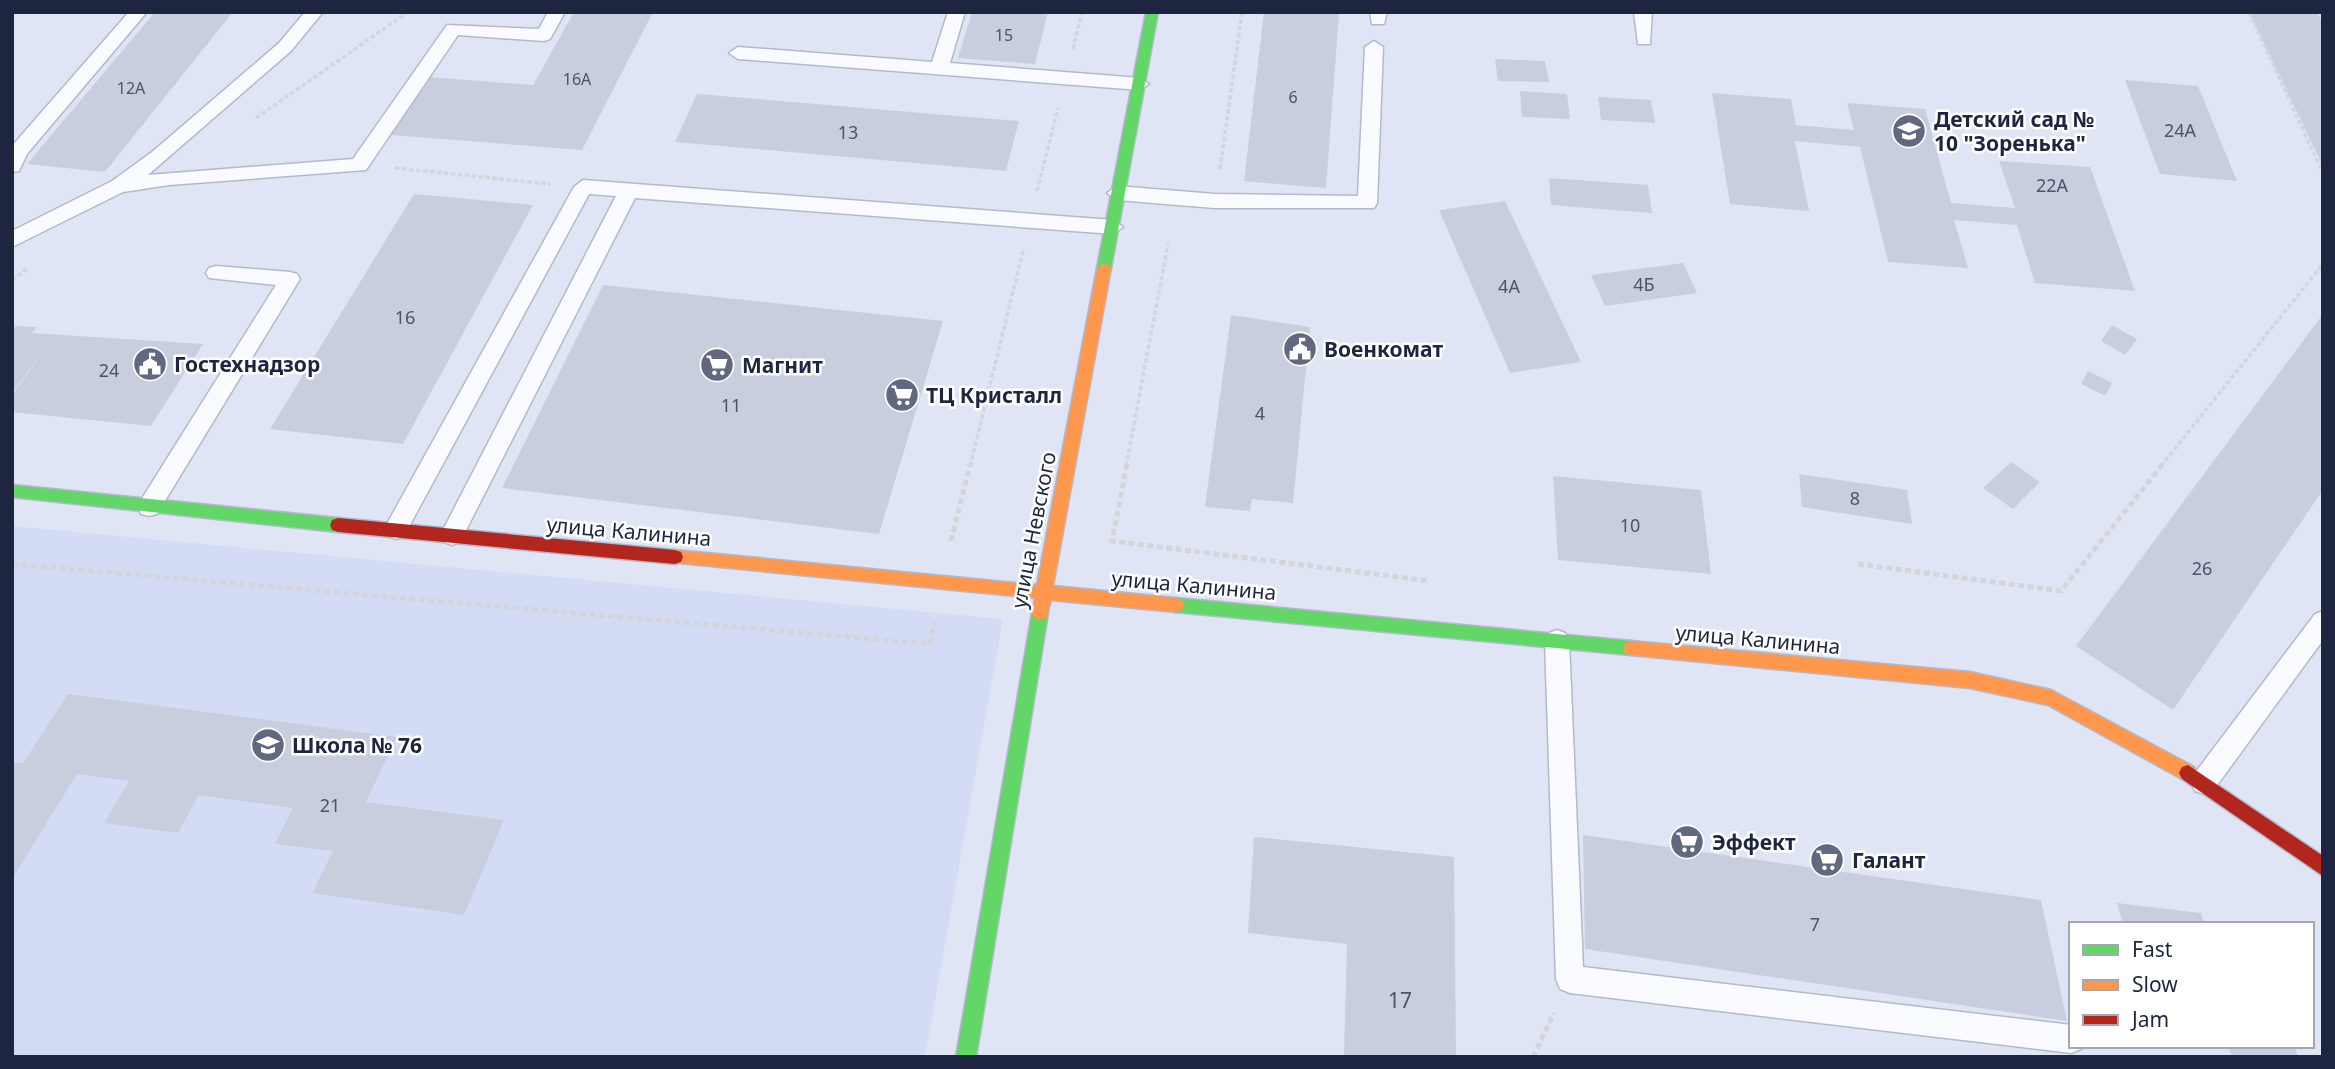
<svg xmlns="http://www.w3.org/2000/svg" width="2335" height="1069" viewBox="0 0 2335 1069" font-family="'Noto Sans',sans-serif">
  <style>
    .built { fill: #d4dcf5 }
    .building { fill: #c9cedf }
    .lines { fill: none; stroke-linecap: round; stroke-linejoin: round }
    .lane-casing { stroke: #b3b9cc; stroke-width: 3 }
    .fast-casing { stroke: #b3b9cc; stroke-width: 3 }
    .slow-casing { stroke: #b3b9cc; stroke-width: 3 }
    .jam-casing { stroke: #b3b9cc; stroke-width: 3 }
    .path-far1 { stroke: #d3d5db; stroke-width: 3.5; stroke-dasharray: 4.5 2.5; stroke-linecap: butt }
    .path { stroke: #d3d5db; stroke-width: 5; stroke-dasharray: 6 3.5; stroke-linecap: butt }
    .lane { fill: #fafbfe; fill-rule: evenodd }
    .fast { fill: #63d668; fill-rule: evenodd }
    .slow { fill: #ff974d; fill-rule: evenodd }
    .jam { fill: #b3261e; fill-rule: evenodd }
    .labels { text-anchor: middle; dominant-baseline: central; stroke-width: 5; stroke-linejoin: round; paint-order: stroke }
    .far-number-label { font-size: 16px; fill: #4b526a }
    .number-label { font-size: 18px; fill: #4b526a }
    .poi-label { font-size: 21px; font-weight: bold; fill: #1d2540; stroke: #fff; text-anchor: start }
    .street-label { font-size: 21px; fill: #1d2540; stroke: #fff }
    .near-number-label { font-size: 21px; fill: #4b526a }
  </style>
  <rect width="100%" height="100%" fill="#e0e5f5"/>
  <polygon class="built" points="12,526 1003,619 925,1057 12,1057"/>
  <g class="building">
    <polygon points="155,12 233,12 105,172 27,164"/>
    <polygon points="574,12 653,12 582,150 391,135 427,77 533,85"/>
    <polygon points="972,12 1048,12 1035,64 958,58"/>
    <polygon points="1264,12 1339,12 1326,188 1244,181"/>
    <polygon points="2249,12 2317,12 2323,23 2323,166"/>
    <polygon points="1495,59 1545,61 1549,82 1498,81"/>
    <polygon points="2125,80 2198,86 2237,181 2160,174"/>
    <polygon points="1520,91 1567,94 1570,119 1522,117"/>
    <polygon points="1712,93 1791,99 1796,125 1854,130 1847,103 1925,109 1951,203 2015,208 1999,161 2090,167 2135,291 2035,283 2017,225 1954,220 1968,268 1888,262 1860,147 1795,141 1809,211 1730,204"/>
    <polygon points="697,94 1019,121 1006,171 675,142"/>
    <polygon points="1598,97 1651,100 1655,123 1601,120"/>
    <polygon points="1549,178 1648,185 1652,213 1551,205"/>
    <polygon points="414,194 533,205 403,444 270,429"/>
    <polygon points="1505,201 1581,362 1510,373 1439,210"/>
    <polygon points="1683,263 1697,293 1605,306 1591,275"/>
    <polygon points="603,285 943,321 879,534 502,488"/>
    <polygon points="2323,314 2323,490 2173,710 2076,646"/>
    <polygon points="1231,315 1310,327 1293,503 1252,499 1250,511 1205,507"/>
    <polygon points="2112,325 2137,339 2125,355 2101,341"/>
    <polygon points="16,326 37,327 32,333 203,344 151,426 12,412 12,395 46,347 12,393 12,331"/>
    <polygon points="2088,371 2112,383 2105,396 2081,384"/>
    <polygon points="2011,462 2040,482 2013,509 1983,488"/>
    <polygon points="1799,474 1907,490 1912,524 1802,507"/>
    <polygon points="1553,476 1701,490 1711,574 1558,560"/>
    <polygon points="68,694 397,737 366,802 504,820 464,915 312,893 333,851 275,844 293,808 199,795 178,833 104,823 129,781 77,774 12,879 12,762 23,763"/>
    <polygon points="1583,835 2041,900 2067,1021 1585,949"/>
    <polygon points="1254,837 1454,857 1456,1057 1344,1057 1347,944 1248,933"/>
    <polygon points="2117,903 2201,913 2204,924 2123,924"/>
    <polygon points="2229,1046 2295,1046 2298,1057 2232,1057"/>
  </g>
  <g class="lines">
    <g class="lane-casing">
      <g id="lane">
        <polygon points="129,12 147,12 27,154 19,171 12,172 12,146"/>
        <polygon points="305,12 323,12 291,51 148,175 353,159 447,25 539,29 548,12 565,12 550,39 544,41 458,35 366,170 169,185 123,192 12,247 12,231 112,181 152,152 279,43"/>
        <polygon points="948,12 965,12 950,63 1140,78 1149,84 1140,90 738,59 729,53 738,47 932,62"/>
        <polygon points="1370,12 1387,12 1384,24 1372,24"/>
        <polygon points="1634,12 1652,12 1650,44 1638,44"/>
        <polygon points="1374,41 1383,47 1377,203 1374,208 1215,208 1117,200 1107,193 1117,186 1215,194 1358,196 1365,47"/>
        <polygon points="583,180 1113,220 1123,227 1113,234 635,198 460,542 452,545 444,542 441,535 444,528 616,196 589,194 404,536 396,539 388,536 385,529 388,522 574,187"/>
        <polygon points="216,266 290,272 297,274 300,279 157,514 149,516 141,514 138,507 141,500 276,285 209,278 206,273 209,268"/>
        <polygon points="2323,611 2323,640 2213,791 2204,794 2195,791 2191,782 2195,773 2315,614"/>
        <polygon points="1557,630 1565,633 1569,641 1583,967 2071,1025 2071,1046 2082,1046 2081,1049 2071,1053 1570,993 1560,989 1556,979 1545,641 1549,633"/>
      </g>
    </g>
    <g class="fast-casing">
      <g id="fast">
        <polygon points="1146,12 1158,12 1111,268 1104,273 1097,268"/>
        <polygon points="12,485 338,518 344,520 346,525 344,530 338,532 12,497"/>
        <polygon points="1176,598 1631,641 1637,643 1639,648 1637,653 1631,655 1176,612 1170,610 1168,605 1170,600"/>
        <polygon points="1040,606 1046,608 1048,613 976,1057 956,1057 1032,613 1034,608"/>
      </g>
    </g>
    <g class="slow-casing">
      <g id="slow">
        <polygon points="1104,263 1111,268 1053,586 1176,598 1182,600 1184,605 1182,610 1176,612 1051,600 1046,618 1040,620 1034,618 1032,613 1035,598 669,562 667,557 669,552 675,550 1037,585 1097,268"/>
        <polygon points="1631,641 1970,672 2051,690 2194,767 2197,773 2194,779 2188,781 2182,779 2048,705 1970,688 1631,655 1625,653 1623,648 1625,643"/>
      </g>
    </g>
    <g class="jam-casing">
      <g id="jam">
        <polygon points="338,518 675,550 681,552 683,557 681,562 675,564 338,532 332,530 330,525 332,520"/>
        <polygon points="2188,765 2323,856 2323,876 2182,779 2179,773 2182,767"/>
      </g>
    </g>
    <g class="path-far1">
      <polyline points="2249,12 2323,173"/>
      <polyline points="1073,49 1082,12"/>
      <polyline points="256,118 408,12"/>
      <polyline points="395,168 550,184"/>
      <polyline points="1220,169 1242,12"/>
      <polyline points="1037,191 1058,108"/>
      <polyline points="12,280 27,269"/>
      <polyline points="970,466 1023,251"/>
      <polyline points="1126,466 1168,244"/>
      <polyline points="2161,466 2323,264"/>
    </g>
    <g class="path">
      <polyline points="1127,464 1112,541 1430,581"/>
      <polyline points="951,541 970,464"/>
      <polyline points="12,564 930,644 934,622"/>
      <polyline points="1858,564 2061,591 2163,464"/>
      <polyline points="1533,1057 1554,1013"/>
    </g>
    <use href="#lane" class="lane"/>
    <use href="#fast" class="fast"/>
    <use href="#slow" class="slow"/>
    <use href="#jam" class="jam"/>
  </g>
  <defs>
    <g id="school-disc" transform="scale(1.75)"><circle r="9.5" fill="#61687f" stroke="#fff"/><path d="M0-5L7-2L0 1L-7-2ZM-4 1L0 2.5L4 1V4Q0 6-4 4Z" fill="#fff"/></g>
    <g id="civic-disc" transform="scale(1.75)"><circle r="9.5" fill="#61687f" stroke="#fff"/><path d="M-.6-6.5H3V-4.5H.6V-3L4-1V1h2V6H-6V1h2V-1L-.6-3ZM-1.2 2.5V6h2.4V2.5Z" fill="#fff"/></g>
    <g id="supermarket-disc" transform="scale(1.75)"><circle r="9.5" fill="#61687f" stroke="#fff"/><path d="M-6-5.5h2.5l.6 2H6L4.5 2H-2.5L-4.4-4H-6ZM-1.5 3.2a1.3 1.3 0 1 0 .1 0ZM3 3.2a1.3 1.3 0 1 0 .1 0Z" fill="#fff"/></g>
  </defs>
  <g fill-rule="evenodd">
    <use href="#school-disc" x="1909" y="131"/>
    <use href="#civic-disc" x="1300" y="349"/>
    <use href="#civic-disc" x="150" y="364"/>
    <use href="#supermarket-disc" x="717" y="365"/>
    <use href="#supermarket-disc" x="902" y="395"/>
    <use href="#school-disc" x="268" y="745"/>
    <use href="#supermarket-disc" x="1687" y="842"/>
    <use href="#supermarket-disc" x="1827" y="860"/>
  </g>
  <g class="labels">
    <g class="far-number-label">
      <text x="1004" y="35">15</text>
      <text x="577" y="79">16А</text>
      <text x="131" y="88">12А</text>
      <text x="1293" y="97">6</text>
    </g>
    <g class="number-label">
      <text x="2180" y="130">24А</text>
      <text x="848" y="132">13</text>
      <text x="2052" y="185">22А</text>
      <text x="1644" y="284">4Б</text>
      <text x="1509" y="286">4А</text>
      <text x="405" y="317">16</text>
      <text x="109" y="370">24</text>
      <text x="731" y="405">11</text>
      <text x="1260" y="413">4</text>
      <text x="1855" y="498">8</text>
      <text x="1630" y="525">10</text>
      <text x="2202" y="568">26</text>
      <text x="330" y="805">21</text>
      <text x="1815" y="924">7</text>
    </g>
    <g class="poi-label">
      <text x="1934" y="119">Детский сад №<tspan x="1934" dy="24">10 "Зоренька"</tspan></text>
      <text x="1324" y="349">Военкомат</text>
      <text x="174" y="364">Гостехнадзор</text>
      <text x="742" y="365">Магнит</text>
      <text x="926" y="395">ТЦ Кристалл</text>
      <text x="292" y="745">Школа № 76</text>
      <text x="1712" y="842">Эффект</text>
      <text x="1852" y="860">Галант</text>
    </g>
    <g class="street-label">
      <text transform="translate(1033 530) rotate(-79)">улица Невского</text>
      <text transform="translate(629 531) rotate(5)">улица Калинина</text>
      <text transform="translate(1194 585) rotate(5)">улица Калинина</text>
      <text transform="translate(1758 639) rotate(5)">улица Калинина</text>
    </g>
    <g class="near-number-label">
      <text x="1400" y="1000">17</text>
    </g>
  </g>
  <rect width="2335" height="1069" fill="none" stroke="#1d2540" stroke-width="28"/>
  <rect x="2069" y="922" width="245" height="126" fill="#ffffff" stroke="#a5a8b3" stroke-width="2"/>
  <rect x="2083" y="945" width="35" height="10" fill="#63d668" stroke="#a5a8b3" stroke-width="2"/>
  <text x="2132" y="957" font-size="21" fill="#1d2540">Fast</text>
  <rect x="2083" y="980" width="35" height="10" fill="#ff974d" stroke="#a5a8b3" stroke-width="2"/>
  <text x="2132" y="992" font-size="21" fill="#1d2540">Slow</text>
  <rect x="2083" y="1015" width="35" height="10" fill="#b3261e" stroke="#a5a8b3" stroke-width="2"/>
  <text x="2132" y="1027" font-size="21" fill="#1d2540">Jam</text>
</svg>
